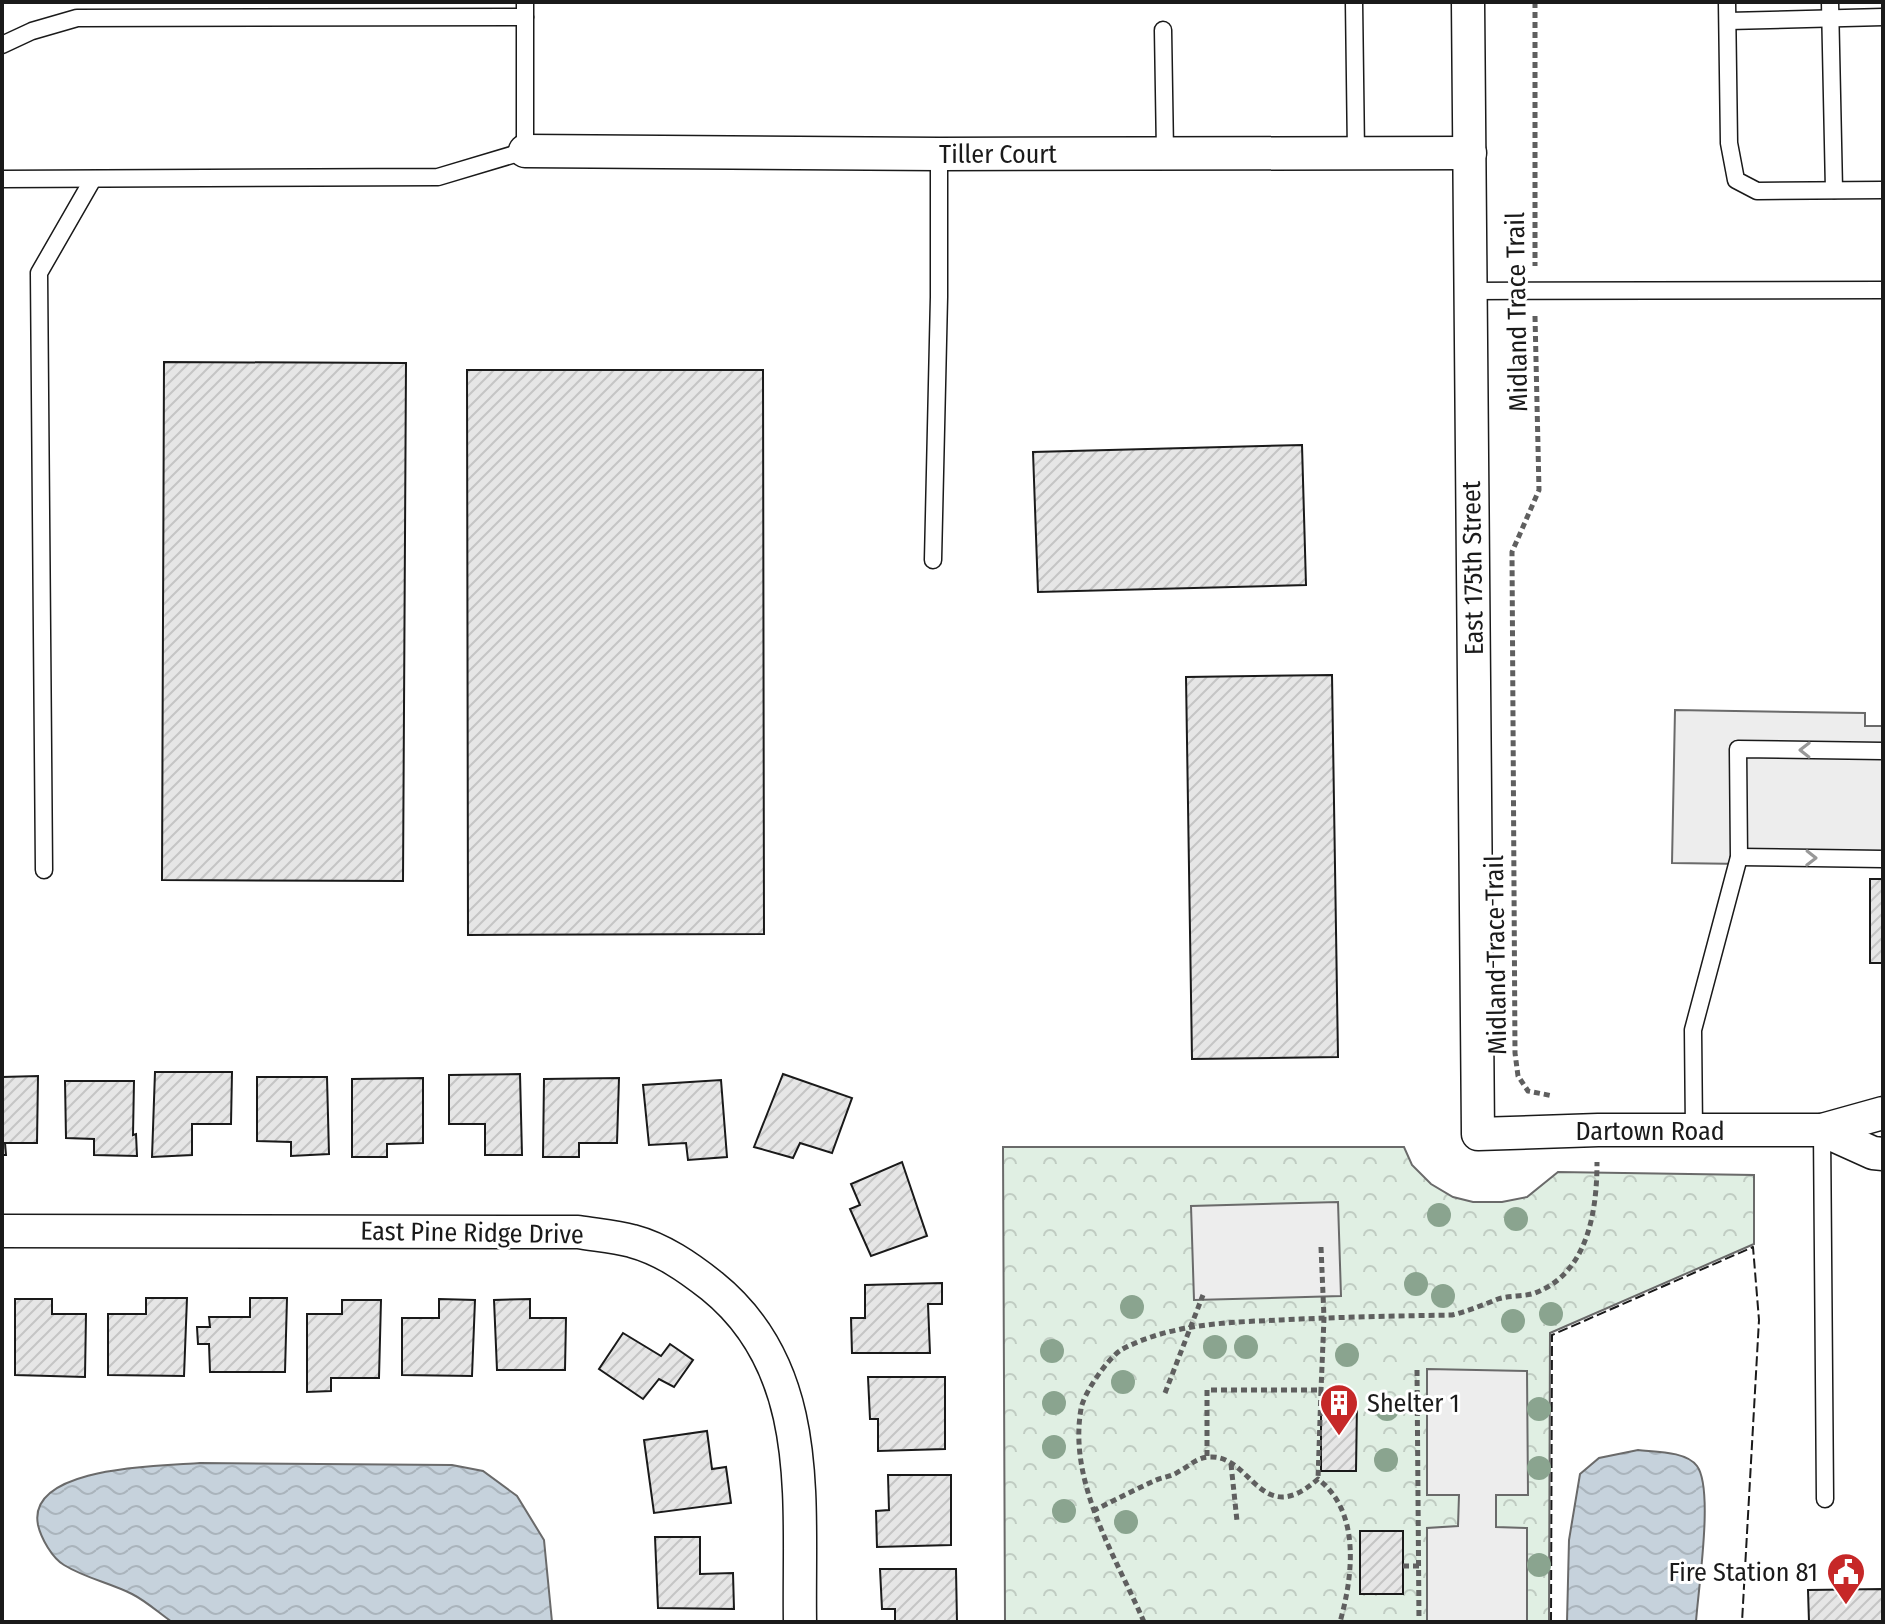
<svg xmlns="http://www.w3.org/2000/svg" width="1885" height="1624" viewBox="0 0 1885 1624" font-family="'Fira Sans Condensed',sans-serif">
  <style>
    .park { fill: url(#park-crowns); stroke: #6a6a6a; stroke-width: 2 }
    .parking { fill: #ededed; stroke: #6a6a6a; stroke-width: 2 }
    .water { fill: url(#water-waves); stroke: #6a6a6a; stroke-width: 2 }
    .building { fill: url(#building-hatch); stroke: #1a1a1a; stroke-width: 2 }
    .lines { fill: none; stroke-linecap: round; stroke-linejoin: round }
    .service-casing { stroke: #1a1a1a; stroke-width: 19 }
    .minor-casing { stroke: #1a1a1a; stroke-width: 35 }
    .path { stroke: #5f5f5f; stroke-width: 5; stroke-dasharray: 6 4; stroke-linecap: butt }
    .service { stroke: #fff; stroke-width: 16 }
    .minor { stroke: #fff; stroke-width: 32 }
    .fence { stroke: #1a1a1a; stroke-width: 2; stroke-dasharray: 10 4; stroke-linecap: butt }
    .tree { fill: #8aa48f }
    .oneway { stroke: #989898 }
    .labels { text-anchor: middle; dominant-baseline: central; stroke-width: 6; stroke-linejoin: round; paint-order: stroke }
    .street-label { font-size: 26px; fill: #1a1a1a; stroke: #fff }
    .poi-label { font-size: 26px; fill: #1a1a1a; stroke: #fff; text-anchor: start }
  </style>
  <defs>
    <pattern id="park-crowns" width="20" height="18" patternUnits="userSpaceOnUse" patternTransform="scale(2)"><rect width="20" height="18" fill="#e0efe3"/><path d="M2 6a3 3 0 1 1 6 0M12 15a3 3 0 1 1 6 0" fill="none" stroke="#c0ccc2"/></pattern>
    <pattern id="water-waves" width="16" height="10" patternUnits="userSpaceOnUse" patternTransform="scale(2)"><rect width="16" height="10" fill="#c6d2dc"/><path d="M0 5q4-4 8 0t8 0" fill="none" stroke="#aab4bc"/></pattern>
    <pattern id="building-hatch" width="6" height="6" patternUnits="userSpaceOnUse" patternTransform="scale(2)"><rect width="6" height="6" fill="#e6e6e6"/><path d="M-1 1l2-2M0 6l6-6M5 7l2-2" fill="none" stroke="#c5c5c5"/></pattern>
  </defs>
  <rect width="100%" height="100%" fill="#fff"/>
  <polygon class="park" points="1003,1147 1404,1147 1412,1165 1431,1184 1453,1197 1473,1202 1502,1202 1527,1197 1558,1172 1754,1175 1754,1244 1550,1333 1549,1622 1005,1622"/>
  <g class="parking">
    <polygon points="1675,710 1865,713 1865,726 1883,726 1883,866 1672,863"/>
    <polygon points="1338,1202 1341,1296 1194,1300 1191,1206"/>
    <polygon points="1427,1369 1527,1371 1528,1495 1496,1495 1496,1527 1527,1528 1527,1622 1427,1622 1427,1528 1458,1526 1459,1495 1427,1495"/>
  </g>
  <g class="water">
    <path d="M 1638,1450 C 1655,1452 1686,1451 1697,1466 C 1714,1489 1698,1590 1696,1622 L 1567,1622 L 1569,1540 L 1580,1474 L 1599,1458 Z"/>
    <path d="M 200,1463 L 452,1465 L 483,1471 L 517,1496 L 544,1540 L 552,1622 L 172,1622 C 159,1613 146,1601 132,1594 C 110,1583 85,1578 64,1565 C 52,1558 41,1538 38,1525 C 26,1465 165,1466 200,1463 Z"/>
  </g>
  <g class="building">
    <polygon points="164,362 406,363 403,881 162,880"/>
    <polygon points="467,370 763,370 764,934 468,935"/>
    <polygon points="1302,445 1306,585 1038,592 1033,452"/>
    <polygon points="1332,675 1338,1057 1192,1059 1186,677"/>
    <rect x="1870" y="879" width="13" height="84"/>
    <polygon points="155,1072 232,1072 231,1124 192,1124 192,1155 152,1157"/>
    <polygon points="520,1074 522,1155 485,1155 485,1124 449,1124 449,1075"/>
    <polygon points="783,1074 852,1098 832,1153 800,1143 793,1158 754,1147"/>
    <polygon points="38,1076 37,1143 5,1143 6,1155 2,1155 2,1077"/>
    <polygon points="257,1077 327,1077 329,1154 291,1156 291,1142 257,1141"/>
    <polygon points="423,1078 423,1143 387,1144 387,1157 352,1157 352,1079"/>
    <polygon points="619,1078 617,1143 579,1143 579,1157 543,1157 544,1079"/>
    <polygon points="721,1080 727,1157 688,1160 686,1143 649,1145 643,1085"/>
    <polygon points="65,1081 134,1081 133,1135 136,1134 137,1156 94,1155 94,1139 66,1138"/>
    <polygon points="902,1162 927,1236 871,1256 850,1209 860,1205 851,1184"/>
    <polygon points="942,1283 942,1304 928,1304 930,1353 852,1353 851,1318 865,1318 865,1285"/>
    <polygon points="146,1298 187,1298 184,1376 108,1375 108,1314 146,1314"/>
    <polygon points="250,1298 287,1298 285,1372 210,1372 209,1344 198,1344 197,1327 210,1327 209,1317 250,1317"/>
    <polygon points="15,1299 52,1299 52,1314 86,1314 85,1377 15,1375"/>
    <polygon points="439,1299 475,1300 472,1376 402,1375 402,1318 439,1318"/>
    <polygon points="530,1299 530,1318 566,1318 565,1370 497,1370 494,1300"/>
    <polygon points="342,1300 381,1300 379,1378 331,1378 331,1391 307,1392 307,1314 342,1314"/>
    <polygon points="623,1333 661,1356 670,1344 693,1360 674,1387 659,1379 643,1399 599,1369"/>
    <polygon points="868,1377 945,1377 945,1449 878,1451 878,1419 870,1419"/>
    <polygon points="1321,1403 1357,1403 1356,1471 1321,1471"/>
    <polygon points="707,1431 712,1469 726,1467 731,1503 654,1513 644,1440"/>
    <polygon points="888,1475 951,1475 951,1545 877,1547 876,1511 889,1510"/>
    <rect x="1360" y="1531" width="43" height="63"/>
    <polygon points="655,1537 700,1537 700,1574 733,1573 734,1609 658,1608"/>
    <polygon points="880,1569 956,1569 957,1622 895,1622 895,1609 882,1609"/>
    <polygon points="1883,1589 1883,1622 1809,1622 1808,1590"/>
  </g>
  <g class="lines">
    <g class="service-casing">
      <g id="service">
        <polyline points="1354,2 1356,153"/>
        <polyline points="1727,2 1729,143 1736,180 1757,191 1883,190"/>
        <polyline points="1830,2 1834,190"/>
        <polyline points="1728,21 1883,17"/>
        <polyline points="1163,30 1165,152"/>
        <polyline points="2,45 32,31 77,18 525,17"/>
        <polyline points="2,179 438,177 525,151 525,2"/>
        <polyline points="1471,291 1883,290"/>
        <polyline points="933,560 939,297 939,154"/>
        <polyline points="1739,857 1883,859"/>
        <polyline points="44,870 39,273 93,179"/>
        <polyline points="1822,1130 1825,1499"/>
        <polyline points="1694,1131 1693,1030 1739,857 1738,749 1883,751"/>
      </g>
    </g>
    <g class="minor-casing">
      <g id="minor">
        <polyline points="1468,2 1478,1134 1598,1130 1822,1130 1883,1113"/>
        <polyline points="525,151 939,154 1470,153"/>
        <polyline points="1822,1130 1873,1153 1883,1154"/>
        <path d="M 2,1231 L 578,1232 C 596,1235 615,1236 632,1241 C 662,1249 688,1267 712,1286 C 816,1370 798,1502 800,1622"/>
      </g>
    </g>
    <g class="path">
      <polyline points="1535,2 1535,266"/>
      <polyline points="1535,316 1539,490 1512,552 1515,1053 1518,1076 1528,1091 1553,1096"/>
      <polyline points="1321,1247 1324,1318 1321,1390"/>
      <polyline points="1417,1370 1419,1622"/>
      <polyline points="1165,1393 1203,1295"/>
      <polyline points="1207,1456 1207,1390 1321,1390 1318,1479"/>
      <polyline points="1231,1464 1237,1521"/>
      <path d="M 1093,1511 C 1113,1501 1134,1490 1154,1481 C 1162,1477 1171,1477 1178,1472 C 1190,1466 1196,1457 1211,1457 C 1252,1456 1261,1530 1318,1479 C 1361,1512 1353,1576 1340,1622"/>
      <polyline points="1403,1566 1419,1566"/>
      <path d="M 1144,1622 C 1116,1557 1068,1483 1081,1409 C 1083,1394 1108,1358 1121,1350 C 1168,1324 1229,1322 1281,1320 C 1338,1317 1395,1316 1452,1315 C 1468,1311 1483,1305 1498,1299 C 1510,1295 1523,1297 1535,1293 C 1588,1273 1597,1211 1597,1162"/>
    </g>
    <use href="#service" class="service"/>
    <use href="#minor" class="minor"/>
    <polyline class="fence" points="1551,1622 1552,1335 1753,1247 1759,1320 1742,1622"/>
  </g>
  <g class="tree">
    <circle cx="1439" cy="1215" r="12"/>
    <circle cx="1516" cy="1219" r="12"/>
    <circle cx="1416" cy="1284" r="12"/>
    <circle cx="1443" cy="1296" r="12"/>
    <circle cx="1132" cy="1307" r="12"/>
    <circle cx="1551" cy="1314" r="12"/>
    <circle cx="1513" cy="1321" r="12"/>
    <circle cx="1215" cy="1347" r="12"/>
    <circle cx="1246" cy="1347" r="12"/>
    <circle cx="1052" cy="1351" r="12"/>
    <circle cx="1347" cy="1355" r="12"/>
    <circle cx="1123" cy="1382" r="12"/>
    <circle cx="1054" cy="1403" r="12"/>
    <circle cx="1387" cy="1409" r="12"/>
    <circle cx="1539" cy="1409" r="12"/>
    <circle cx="1054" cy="1447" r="12"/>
    <circle cx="1386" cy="1460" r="12"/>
    <circle cx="1539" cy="1468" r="12"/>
    <circle cx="1064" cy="1511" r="12"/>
    <circle cx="1126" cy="1522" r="12"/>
    <circle cx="1539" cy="1565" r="12"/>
  </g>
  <defs><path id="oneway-chevron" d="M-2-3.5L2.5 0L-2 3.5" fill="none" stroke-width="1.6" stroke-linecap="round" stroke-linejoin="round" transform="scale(2)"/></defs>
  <g class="oneway">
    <use href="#oneway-chevron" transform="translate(1805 750) rotate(-179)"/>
    <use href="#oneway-chevron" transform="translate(1811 858) rotate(1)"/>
  </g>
  <defs>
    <g id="building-pin" transform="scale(2)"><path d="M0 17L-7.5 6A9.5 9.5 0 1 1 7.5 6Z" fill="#c62828" stroke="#fff"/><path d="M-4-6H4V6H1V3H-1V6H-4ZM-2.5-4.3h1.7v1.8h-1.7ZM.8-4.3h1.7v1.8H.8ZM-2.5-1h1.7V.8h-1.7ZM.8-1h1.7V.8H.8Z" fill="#fff"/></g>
    <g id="civic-pin" transform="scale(2)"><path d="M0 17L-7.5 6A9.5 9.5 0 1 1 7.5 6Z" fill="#c62828" stroke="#fff"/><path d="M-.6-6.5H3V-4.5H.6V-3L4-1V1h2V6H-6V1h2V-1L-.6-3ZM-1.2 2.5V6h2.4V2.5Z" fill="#fff"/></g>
  </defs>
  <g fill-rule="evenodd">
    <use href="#building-pin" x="1339" y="1403"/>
    <use href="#civic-pin" x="1846" y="1572"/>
  </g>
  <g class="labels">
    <g class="street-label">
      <text x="998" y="154">Tiller Court</text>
      <text transform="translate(1517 312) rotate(-91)">Midland Trace Trail</text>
      <text transform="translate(1473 568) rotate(-91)">East 175th Street</text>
      <text transform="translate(1496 955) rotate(-91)">Midland Trace Trail</text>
      <text x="1650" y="1131">Dartown Road</text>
      <text transform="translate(472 1233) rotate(1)">East Pine Ridge Drive</text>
    </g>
    <g class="poi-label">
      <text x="1367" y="1403">Shelter 1</text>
      <text x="1818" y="1572" text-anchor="end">Fire Station 81</text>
    </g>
  </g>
  <rect width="1885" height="1624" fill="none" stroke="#1a1a1a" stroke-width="8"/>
</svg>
